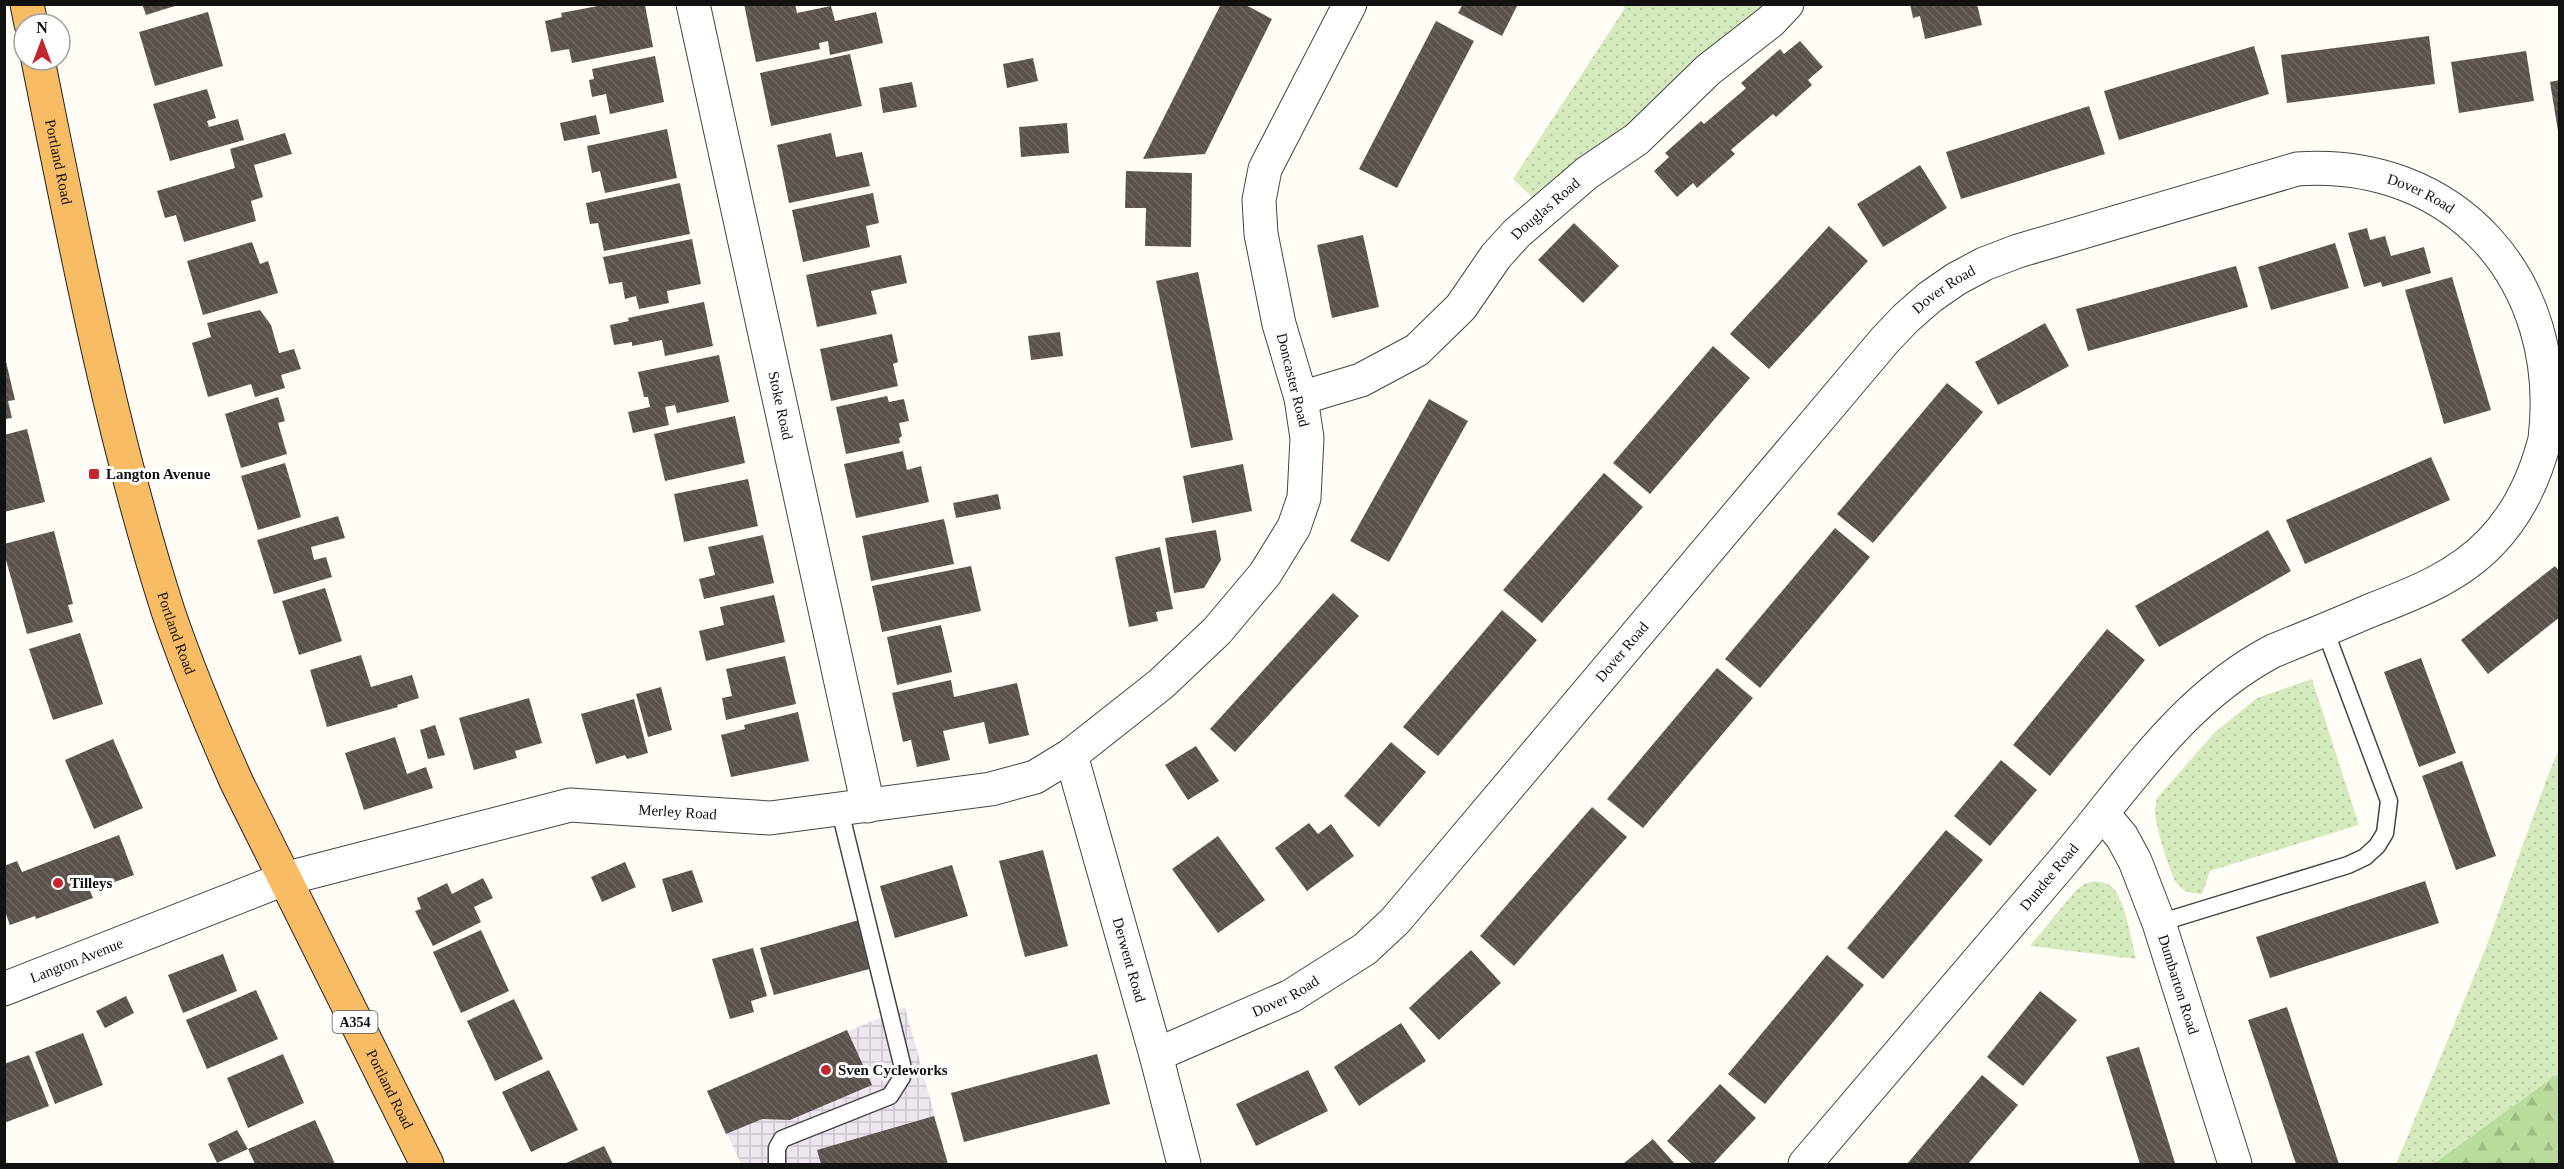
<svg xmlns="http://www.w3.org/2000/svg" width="2564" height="1169" viewBox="0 0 2564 1169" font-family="Georgia,serif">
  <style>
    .industrial { fill: url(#industrial-grid) }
    .grass { fill: url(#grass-dots) }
    .forest { fill: url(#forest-firs) }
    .building { fill: url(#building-back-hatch) }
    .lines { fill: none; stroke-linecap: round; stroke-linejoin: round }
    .service-casing { stroke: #444; stroke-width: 19 }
    .minor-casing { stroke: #444; stroke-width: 35 }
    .trunk-casing { stroke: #222; stroke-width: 35 }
    .service { stroke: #fff; stroke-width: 16 }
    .minor { stroke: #fff; stroke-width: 33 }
    .trunk { stroke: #f7bc64; stroke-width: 33 }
    .poi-dot { fill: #c4262e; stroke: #fff; stroke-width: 2 }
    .labels { text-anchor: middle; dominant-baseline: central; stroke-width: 6; stroke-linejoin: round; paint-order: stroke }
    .shield { fill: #fff; stroke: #585858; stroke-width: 1.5 }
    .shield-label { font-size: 14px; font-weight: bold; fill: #111 }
    .street-label { font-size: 15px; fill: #111; stroke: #fff }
    .poi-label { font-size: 15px; font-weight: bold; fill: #111; stroke: #fff; text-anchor: start }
  </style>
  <defs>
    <pattern id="industrial-grid" width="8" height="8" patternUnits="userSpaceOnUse" patternTransform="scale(1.5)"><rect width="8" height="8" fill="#eee6ef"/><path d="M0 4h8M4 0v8" fill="none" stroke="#cbc4cc"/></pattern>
    <pattern id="grass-dots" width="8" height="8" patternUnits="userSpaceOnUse" patternTransform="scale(1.5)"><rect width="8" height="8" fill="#d5ebbd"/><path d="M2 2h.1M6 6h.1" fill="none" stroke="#b6c8a1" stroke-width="1.8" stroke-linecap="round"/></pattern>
    <pattern id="forest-firs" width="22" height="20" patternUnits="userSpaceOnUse" patternTransform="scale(1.5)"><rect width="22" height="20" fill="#b9dc9c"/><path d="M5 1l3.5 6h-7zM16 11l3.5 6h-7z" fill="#9ebc85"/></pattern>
    <pattern id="building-back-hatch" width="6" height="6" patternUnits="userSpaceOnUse" patternTransform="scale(1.5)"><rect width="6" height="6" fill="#5a524d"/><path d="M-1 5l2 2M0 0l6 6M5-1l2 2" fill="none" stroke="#6d6662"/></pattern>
  </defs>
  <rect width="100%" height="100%" fill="#fffdf5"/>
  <polygon class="industrial" points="905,1007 948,1164 741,1164 707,1091"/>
  <g class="grass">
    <polygon points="1622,5 1773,5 1629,136 1536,201 1513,179 1625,8"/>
    <path d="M 2312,679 L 2359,825 L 2210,871 L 2202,894 C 2192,894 2184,892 2177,884 C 2170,874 2155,825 2155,812 C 2155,808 2156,803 2157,798 L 2215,732 L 2257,698 Z"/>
    <polygon points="2559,749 2559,1073 2433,1164 2396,1164 2485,950 2547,778"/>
    <path d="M 2095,881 C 2101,882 2109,883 2113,888 C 2126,902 2131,940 2136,959 L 2030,946 L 2076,890 L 2084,884 Z"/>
  </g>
  <polygon class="forest" points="2559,1073 2559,1164 2433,1164"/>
  <g class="building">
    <polygon points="142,4 178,4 178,5 146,15"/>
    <polygon points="744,4 795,4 797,13 831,6 835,21 876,12 883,43 830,55 828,41 819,43 820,49 756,62"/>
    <polygon points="1221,4 1244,4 1272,19 1205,154 1143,159"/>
    <polygon points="1463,4 1518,4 1502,36 1458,13"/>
    <polygon points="1910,4 1977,4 1982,25 1925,39 1920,16 1913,18"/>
    <polygon points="603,5 645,5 653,47 572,63 569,49 551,52 545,21 562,17 561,13"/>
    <polygon points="208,12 223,66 155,86 139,32"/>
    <polygon points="1436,21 1474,41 1397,188 1359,169"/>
    <polygon points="2429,36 2435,84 2287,103 2281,55"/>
    <polygon points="1800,41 1823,67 1808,80 1812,85 1776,117 1773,114 1733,148 1731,150 1735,154 1697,188 1693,183 1677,197 1654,171 1669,157 1665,153 1701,121 1704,124 1744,90 1746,88 1741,83 1780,49 1784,54"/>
    <polygon points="2254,46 2269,94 2119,140 2104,91"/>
    <polygon points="2526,51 2534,101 2459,113 2451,62"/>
    <polygon points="850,54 862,106 771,126 760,73"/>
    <polygon points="655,56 664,102 610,114 606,94 592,97 589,80 594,79 592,69"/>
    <polygon points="1033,58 1038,81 1007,88 1003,64"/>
    <polygon points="2560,80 2560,131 2558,131 2550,82"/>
    <polygon points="912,82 917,107 883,113 879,88"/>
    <polygon points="207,89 216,118 207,121 209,127 238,119 244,140 170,161 153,104"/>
    <polygon points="2089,106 2105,154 1961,199 1946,152"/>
    <polygon points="596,115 600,134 564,141 560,123"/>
    <polygon points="1067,123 1069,153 1021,157 1019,127"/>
    <polygon points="667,129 677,178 605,193 600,171 592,173 587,146"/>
    <polygon points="285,133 292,154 254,165 263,197 251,201 256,221 184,242 176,215 165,218 157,191 235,168 230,149"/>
    <polygon points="831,133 836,157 862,152 870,186 789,203 777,145"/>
    <polygon points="1920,165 1947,208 1883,247 1857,204"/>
    <polygon points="1126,171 1192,173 1191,247 1145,246 1146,208 1125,208"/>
    <polygon points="680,183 690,234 604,251 598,223 590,224 586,203"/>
    <polygon points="873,193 879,223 866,226 870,247 803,262 792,210"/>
    <polygon points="1574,223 1619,266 1583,303 1538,260"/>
    <polygon points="1829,226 1868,261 1769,369 1730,334"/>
    <polygon points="2367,228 2370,240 2385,236 2391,256 2424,247 2431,273 2382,287 2381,282 2364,287 2348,233"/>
    <polygon points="1363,235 1379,307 1332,318 1317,245"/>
    <polygon points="692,239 701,284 667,291 669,303 639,309 636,296 625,299 622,282 609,284 603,257"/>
    <polygon points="252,242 260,264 268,261 278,293 203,315 187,261"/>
    <polygon points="2335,243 2349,288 2271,310 2258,267"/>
    <polygon points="901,255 907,283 871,291 877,314 817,327 806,275"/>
    <polygon points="2236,266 2248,307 2088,351 2076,309"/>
    <polygon points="1198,272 1233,440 1191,448 1156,281"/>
    <polygon points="2452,277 2491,410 2444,424 2405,290"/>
    <polygon points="704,302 713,346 665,356 662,340 632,346 632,342 614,345 610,325 629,321 628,318"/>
    <polygon points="260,310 271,325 279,353 294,349 301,369 281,375 285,388 255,397 251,384 208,397 192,343 211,337 207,323"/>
    <polygon points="2045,323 2069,366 1998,405 1975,362"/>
    <polygon points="1060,332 1063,356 1031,360 1028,336"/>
    <polygon points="892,334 898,362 893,364 898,386 831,401 820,349"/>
    <polygon points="1713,346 1750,378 1650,494 1613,463"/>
    <polygon points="4,353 15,400 8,401 12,418 4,419"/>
    <polygon points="719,355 729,402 677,413 675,405 665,407 669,425 633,433 628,412 650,407 648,397 644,397 638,372"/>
    <polygon points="1947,383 1983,412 1873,543 1837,514"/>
    <polygon points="887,396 889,402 904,399 909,421 899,423 902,436 899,438 900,443 846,454 836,407"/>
    <polygon points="278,397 285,421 278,423 287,454 241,468 225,414"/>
    <polygon points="1429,399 1468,421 1389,562 1350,541"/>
    <polygon points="735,416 745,463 665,481 654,434"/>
    <polygon points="27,429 45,502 4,512 4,435"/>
    <polygon points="903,451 907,470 921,466 929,502 856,518 844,464"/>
    <polygon points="2431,457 2450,500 2305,564 2286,520"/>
    <polygon points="285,463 301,517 258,530 241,476"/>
    <polygon points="1243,464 1252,511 1192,523 1183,476"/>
    <polygon points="1604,473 1643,507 1542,623 1503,590"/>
    <polygon points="748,479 758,526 684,542 674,494"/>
    <polygon points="998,494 1001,509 956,518 953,503"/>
    <polygon points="338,516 345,538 311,547 314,560 326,557 332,577 274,594 257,540"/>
    <polygon points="944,519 954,564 871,581 862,536"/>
    <polygon points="1835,528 1870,557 1760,688 1725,659"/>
    <polygon points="1216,530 1221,560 1204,588 1174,593 1165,538"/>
    <polygon points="2268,530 2291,571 2159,647 2135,606"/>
    <polygon points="54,531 73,604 68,605 73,622 27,634 4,553 4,544"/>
    <polygon points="763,535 774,583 704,599 699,579 715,575 708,547"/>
    <polygon points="1160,547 1173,609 1156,612 1158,621 1129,627 1115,557"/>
    <polygon points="971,566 981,611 882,632 872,586"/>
    <polygon points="2555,566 2560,572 2560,617 2488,674 2461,640"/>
    <polygon points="325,588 342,641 299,655 282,601"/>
    <polygon points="1333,593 1359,616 1235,752 1210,729"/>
    <polygon points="774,595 785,642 706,661 699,631 724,625 720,607"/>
    <polygon points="1502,610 1537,640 1438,756 1403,727"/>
    <polygon points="941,625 952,672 897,685 887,637"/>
    <polygon points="2107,629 2145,660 2050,776 2013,745"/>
    <polygon points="80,633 103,704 53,720 29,649"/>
    <polygon points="361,655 371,687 412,675 419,698 397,705 398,707 327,727 310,670"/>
    <polygon points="785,656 796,704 726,720 722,698 732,696 726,669"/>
    <polygon points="2421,658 2456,753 2419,767 2384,672"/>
    <polygon points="1717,668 1753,698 1643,828 1607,799"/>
    <polygon points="951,680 954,697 1017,683 1029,735 989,744 984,722 943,731 950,760 917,767 911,740 903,742 892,693"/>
    <polygon points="661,687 672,730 648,737 636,694"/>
    <polygon points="529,698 542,743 515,751 517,758 474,770 459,718"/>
    <polygon points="634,699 648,753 627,759 625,755 596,764 581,714"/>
    <polygon points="798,712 809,761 731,777 721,735 745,729 744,725"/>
    <polygon points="435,725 445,755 428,759 420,730"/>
    <polygon points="395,737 407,774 426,767 433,788 364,810 345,753"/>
    <polygon points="113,739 143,808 94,829 65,760"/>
    <polygon points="1391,742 1426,772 1379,827 1344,796"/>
    <polygon points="1196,746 1219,781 1188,800 1165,765"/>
    <polygon points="2001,760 2037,790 1990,846 1954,816"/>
    <polygon points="2462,761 2496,856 2456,870 2422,776"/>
    <polygon points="1592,807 1627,837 1514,966 1480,936"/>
    <polygon points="1309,823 1318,834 1331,824 1354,856 1307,891 1275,848"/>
    <polygon points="1946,830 1983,860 1883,979 1847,948"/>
    <polygon points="119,835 134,875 90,891 93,898 36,919 35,916 10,925 4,909 4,866 17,861 22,872"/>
    <polygon points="1218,836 1265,900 1218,933 1172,869"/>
    <polygon points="1043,850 1068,946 1025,957 999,861"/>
    <polygon points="625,862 636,887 602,902 591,877"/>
    <polygon points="952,865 968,916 895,938 880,886"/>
    <polygon points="692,870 703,902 672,912 662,879"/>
    <polygon points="483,878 493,898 474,907 481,922 433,946 415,911 421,909 417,898 447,883 452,894"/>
    <polygon points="2425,881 2439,923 2270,978 2256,937"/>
    <polygon points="859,920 873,968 774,995 760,948"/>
    <polygon points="481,930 509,991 461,1013 433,952"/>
    <polygon points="753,948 767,996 751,1001 754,1012 730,1019 712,959"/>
    <polygon points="1471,950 1501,983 1439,1040 1409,1008"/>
    <polygon points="223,954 237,991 183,1013 168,975"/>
    <polygon points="1827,955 1864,985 1765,1104 1728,1074"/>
    <polygon points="256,990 278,1039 207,1069 186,1020"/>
    <polygon points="2040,991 2077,1020 2023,1086 1987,1057"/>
    <polygon points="126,996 134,1013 105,1028 96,1011"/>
    <polygon points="514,999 543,1059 495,1081 467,1021"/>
    <polygon points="2287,1007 2339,1164 2296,1164 2248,1020"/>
    <polygon points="1401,1023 1426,1061 1359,1106 1334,1067"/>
    <polygon points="847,1030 872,1085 790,1120 762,1119 726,1134 707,1091"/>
    <polygon points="83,1033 103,1085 55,1104 35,1052"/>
    <polygon points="2139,1047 2175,1163 2171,1164 2140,1164 2106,1057"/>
    <polygon points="283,1054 304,1103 248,1128 227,1078"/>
    <polygon points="1097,1054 1110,1104 964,1142 951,1093"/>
    <polygon points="29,1055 49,1106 4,1123 4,1064"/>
    <polygon points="549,1070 578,1130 531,1152 502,1092"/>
    <polygon points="1308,1070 1328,1111 1256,1146 1236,1104"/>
    <polygon points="1982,1075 2018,1105 1968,1164 1907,1164"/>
    <polygon points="1720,1084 1756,1118 1713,1164 1692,1164 1667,1141"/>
    <polygon points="934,1116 948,1164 821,1164 817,1150"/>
    <polygon points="315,1120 335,1164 255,1164 248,1149"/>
    <polygon points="237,1130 248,1149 217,1163 208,1144"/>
    <polygon points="1653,1139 1675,1164 1623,1164"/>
    <polygon points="604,1146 613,1164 564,1164"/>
  </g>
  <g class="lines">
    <g class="service-casing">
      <g id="service">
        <polyline points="2159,923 2348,865 2365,857 2377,846 2385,833 2389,801 2325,630"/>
        <polyline points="777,1164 777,1148 782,1139 890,1096 902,1077 902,1064 840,811"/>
      </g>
    </g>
    <g class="minor-casing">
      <g id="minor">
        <path id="s1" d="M 693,4 L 868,806"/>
        <path id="s2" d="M 1301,398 L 1361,380 L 1417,350 L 1461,307 L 1496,256 L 1517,233 L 1587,173 L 1637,139 L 1708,70 L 1771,21 L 1787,4"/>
        <path id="s3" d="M 1071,755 L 1156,1055 L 1184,1164"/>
        <path id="s4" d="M 2103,814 L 2122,837 L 2135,861 L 2159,923 L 2235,1164"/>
        <path id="s5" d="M 4,989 L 284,879 L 570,805 L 770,818 L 991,789 L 1035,777 L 1071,755 L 1161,684 L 1217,631 L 1265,574 L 1294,527 L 1304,498 L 1307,438 L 1301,398 L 1279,324 L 1261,234 L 1259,200 L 1265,169 L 1350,4"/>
        <path id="s6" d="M 1156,1055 L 1291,996 L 1365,949 L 1395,921 L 1885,340 L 1906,318 L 1930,297 L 1956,279 L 1984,264 L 2018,251 L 2297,169 C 2453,158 2564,278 2545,439 C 2535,478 2519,513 2491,542 C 2458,577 2413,594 2369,611 C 2337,625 2305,638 2273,651 C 2182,699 2130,782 2065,859 C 1978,961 1892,1063 1805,1164"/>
      </g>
    </g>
    <g class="trunk-casing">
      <g id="trunk">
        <polyline points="27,4 31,24"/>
        <path id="s7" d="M 38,60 C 75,243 111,433 168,611 C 188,670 212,727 237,783 L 427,1164"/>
      </g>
    </g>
    <use href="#service" class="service"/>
    <use href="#minor" class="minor"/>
    <use href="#trunk" class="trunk"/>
  </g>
  <g class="poi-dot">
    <rect x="88" y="468" width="12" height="12" rx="3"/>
    <circle cx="58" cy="883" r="6"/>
    <circle cx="826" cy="1070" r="6"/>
  </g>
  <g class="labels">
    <rect class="shield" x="332.5" y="1011" width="45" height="22" rx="4.5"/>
    <g class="shield-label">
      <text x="355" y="1022">A354</text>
    </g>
    <g class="street-label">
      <text stroke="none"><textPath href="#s7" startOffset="104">Portland Road</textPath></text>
      <text stroke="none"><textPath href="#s6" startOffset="1617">Dover Road</textPath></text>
      <text stroke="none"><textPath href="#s2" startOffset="318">Douglas Road</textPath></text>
      <text stroke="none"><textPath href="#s6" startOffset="1114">Dover Road</textPath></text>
      <text transform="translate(1293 380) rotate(76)">Doncaster Road</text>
      <text stroke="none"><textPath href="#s1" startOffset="411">Stoke Road</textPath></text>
      <text stroke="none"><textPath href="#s7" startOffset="590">Portland Road</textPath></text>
      <text stroke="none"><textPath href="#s6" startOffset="628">Dover Road</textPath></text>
      <text stroke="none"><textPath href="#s5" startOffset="704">Merley Road</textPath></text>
      <text transform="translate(2049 877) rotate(-50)">Dundee Road</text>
      <text stroke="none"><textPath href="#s3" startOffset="213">Derwent Road</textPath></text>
      <text stroke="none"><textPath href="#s5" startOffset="78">Langton Avenue</textPath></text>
      <text stroke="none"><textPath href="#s4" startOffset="188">Dumbarton Road</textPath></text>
      <text stroke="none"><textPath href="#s6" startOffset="142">Dover Road</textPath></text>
      <text stroke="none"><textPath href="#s7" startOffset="1094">Portland Road</textPath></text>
    </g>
    <g class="poi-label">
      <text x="106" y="474">Langton Avenue</text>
      <text x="70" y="883">Tilleys</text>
      <text x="838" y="1070">Sven Cycleworks</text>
    </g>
  </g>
  <rect width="2564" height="1169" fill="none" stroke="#111111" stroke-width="12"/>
  <g transform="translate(42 42)"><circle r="28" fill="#ffffff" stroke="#a0a0a0" stroke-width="1.5"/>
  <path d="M0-4.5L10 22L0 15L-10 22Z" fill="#c4262e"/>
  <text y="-9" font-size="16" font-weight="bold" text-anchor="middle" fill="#111111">N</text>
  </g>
</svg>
